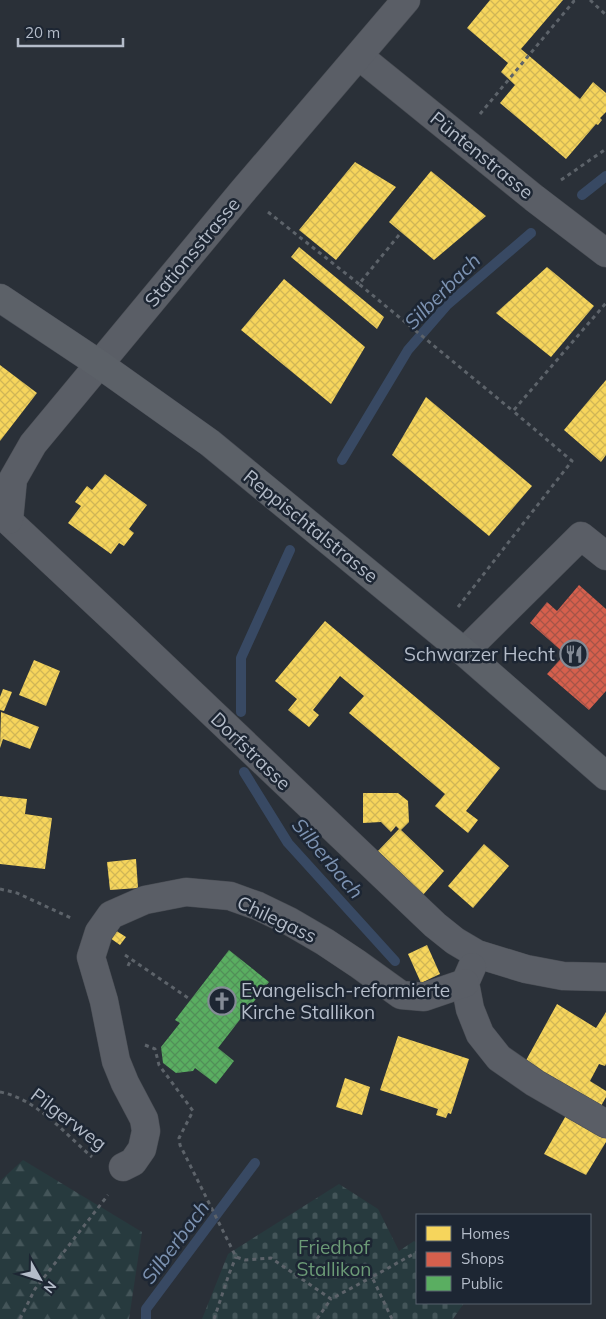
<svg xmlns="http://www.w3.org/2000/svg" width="606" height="1319" viewBox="0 0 606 1319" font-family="Mulish,sans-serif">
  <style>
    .forest { fill: url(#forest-firs) }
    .cemetery { fill: url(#cemetery-stones) }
    .homes { fill: url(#homes-cross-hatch) }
    .shops { fill: url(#shops-cross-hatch) }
    .public { fill: url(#public-cross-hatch) }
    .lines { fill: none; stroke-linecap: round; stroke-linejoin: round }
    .stream { stroke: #384963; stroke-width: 10 }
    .minor-casing { stroke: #484c53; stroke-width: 29 }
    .major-casing { stroke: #484c55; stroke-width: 29 }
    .path { stroke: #5d636a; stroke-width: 3; stroke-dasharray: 4 4; stroke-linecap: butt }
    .minor { stroke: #5a5e66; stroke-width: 28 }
    .major { stroke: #5c6168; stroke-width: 28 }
    .labels { text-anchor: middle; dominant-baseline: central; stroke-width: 5; stroke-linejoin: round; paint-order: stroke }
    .street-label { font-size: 19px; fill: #b4bcc9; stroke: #1d2633 }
    .poi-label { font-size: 19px; fill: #b4bcc9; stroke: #1d2633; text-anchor: end }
    .park-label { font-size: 19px; fill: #6b9a76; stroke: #1d2633 }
    .water-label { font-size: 20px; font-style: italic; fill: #7c92b1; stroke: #1d2633 }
  </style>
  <defs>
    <pattern id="forest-firs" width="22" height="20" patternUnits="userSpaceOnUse" patternTransform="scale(1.25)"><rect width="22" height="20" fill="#273a3e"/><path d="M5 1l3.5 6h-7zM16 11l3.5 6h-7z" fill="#445559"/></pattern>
    <pattern id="cemetery-stones" width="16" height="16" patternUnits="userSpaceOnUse" patternTransform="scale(1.25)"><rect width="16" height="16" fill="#273a3e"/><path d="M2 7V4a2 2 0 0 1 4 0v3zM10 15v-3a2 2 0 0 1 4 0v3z" fill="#445559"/></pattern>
    <pattern id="homes-cross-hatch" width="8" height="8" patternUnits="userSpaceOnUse" patternTransform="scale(1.25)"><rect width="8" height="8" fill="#f6d55c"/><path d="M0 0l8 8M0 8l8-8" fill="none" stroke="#d0b656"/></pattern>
    <pattern id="shops-cross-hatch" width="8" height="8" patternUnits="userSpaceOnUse" patternTransform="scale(1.25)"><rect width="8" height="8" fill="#d6604d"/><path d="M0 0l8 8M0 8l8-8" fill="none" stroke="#a65448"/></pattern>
    <pattern id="public-cross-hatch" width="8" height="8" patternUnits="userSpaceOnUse" patternTransform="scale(1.25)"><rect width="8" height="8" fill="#5aae61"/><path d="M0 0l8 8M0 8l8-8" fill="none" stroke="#519058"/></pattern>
  </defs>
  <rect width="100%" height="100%" fill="#2a3038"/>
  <polygon class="forest" points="23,1160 142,1232 129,1319 0,1319 0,1181"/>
  <polygon class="cemetery" points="339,1184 378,1209 399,1251 414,1241 417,1243 417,1303 464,1303 453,1319 202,1319 228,1254"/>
  <g class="homes">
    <polygon points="490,0 563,0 521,49 580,99 593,82 606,93 606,112 600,118 602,120 598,125 596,124 566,159 500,103 515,85 501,72 508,63 467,28"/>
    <polygon points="355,162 396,187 336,260 299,230"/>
    <polygon points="431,171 486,216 434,260 389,222"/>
    <polygon points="299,247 384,317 377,329 291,257"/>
    <polygon points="547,267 594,306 551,357 496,313"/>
    <polygon points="284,279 365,347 331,404 241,330"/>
    <polygon points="0,365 37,393 0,441"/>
    <polygon points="606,380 606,455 601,462 564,430"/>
    <polygon points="426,397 532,486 489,536 392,455"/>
    <polygon points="105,474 147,505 129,529 134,533 124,546 119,543 111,554 68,523 81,506 75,502 87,486 92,490"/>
    <polygon points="325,621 500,768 466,811 478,820 468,833 435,806 445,794 349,713 364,696 340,676 313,710 319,715 309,727 288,710 297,699 275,681"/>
    <polygon points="34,660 60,671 46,706 19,695"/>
    <polygon points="3,689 12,692 4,711 0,710 0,697"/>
    <polygon points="1,712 39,727 30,749 3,739 0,748"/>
    <polygon points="363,793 398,793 408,801 409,822 401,830 444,871 422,896 377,852 399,829 396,826 391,832 381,822 363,823"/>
    <polygon points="0,796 27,799 25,814 52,818 45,869 0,864"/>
    <polygon points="484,844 509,866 473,908 448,886"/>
    <polygon points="136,859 138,888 110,890 107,862"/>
    <polygon points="115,930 126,937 120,945 110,938"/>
    <polygon points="427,945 440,974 421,983 408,954"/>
    <polygon points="557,1004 596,1028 606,1012 606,1064 605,1066 599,1064 590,1081 606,1091 606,1097 601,1106 524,1064"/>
    <polygon points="398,1036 469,1059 451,1114 448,1113 446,1118 436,1115 438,1109 380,1090"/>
    <polygon points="345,1078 370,1087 362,1115 336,1107"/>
    <polygon points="568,1112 606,1135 606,1142 586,1175 544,1154"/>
  </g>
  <polygon class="shops" points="579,585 606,609 606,691 589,710 547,674 565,654 530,623 547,602 557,611"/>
  <polygon class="public" points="229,950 269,982 218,1048 234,1061 216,1084 195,1068 193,1071 176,1073 163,1063 161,1047 180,1023 175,1020"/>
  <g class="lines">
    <g class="stream">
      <polyline points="582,195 606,176"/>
      <polyline points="342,460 408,350 447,305 531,233"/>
      <polyline points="241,712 241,658 290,550"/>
      <polyline points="244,772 288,843 395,961"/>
      <polyline points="146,1319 146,1309 255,1163"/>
    </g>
    <g class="minor-casing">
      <g id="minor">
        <polyline points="359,56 534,198 606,253"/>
        <polyline points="0,513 124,629 435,925 455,941 477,954 526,969 563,976 606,977"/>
        <polyline points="9,520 13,479 33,444 242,192 406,0"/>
        <polyline points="464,652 581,536 606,556"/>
        <polyline points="472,967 465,983 470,1009 480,1034 499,1058 535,1083 606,1124"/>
        <polyline points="123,1167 133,1162 142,1149 146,1131 144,1119 125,1083 116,1061 104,1001 91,957 99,932 111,915 145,900 186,892 230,896 258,906 289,921 325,942 358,964 401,995 424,997 465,983"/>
      </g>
    </g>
    <g class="major-casing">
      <polyline id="major" points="0,298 99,364 210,443 464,652 606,776"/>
    </g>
    <g class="path">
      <polyline points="590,0 606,15"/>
      <polyline points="480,114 574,1 578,0"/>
      <polyline points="561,180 606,149"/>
      <polyline points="268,212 359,284"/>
      <polyline points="399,235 359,284 513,411"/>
      <polyline points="458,607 572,461 513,411 606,303"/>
      <polyline points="0,889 17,893 71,918"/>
      <polyline points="125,955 188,998"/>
      <polyline points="128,966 131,959"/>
      <polyline points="145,1045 155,1049 159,1065 193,1111 179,1138 180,1145 236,1257 245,1260 271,1258 331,1299 372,1277"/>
      <path d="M 0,1092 C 37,1099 64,1133 92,1157"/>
      <polyline points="20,1319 35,1289 108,1195"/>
      <polyline points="214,1319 229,1274 236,1257"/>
      <polyline points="317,1319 331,1299"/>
      <polyline points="392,1319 372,1277 417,1252"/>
    </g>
    <use href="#minor" class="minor"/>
    <use href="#major" class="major"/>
  </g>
  <defs>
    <g id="restaurant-ring" transform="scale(1.4375)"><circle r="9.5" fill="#1d2633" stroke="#848b96" stroke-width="1.5"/><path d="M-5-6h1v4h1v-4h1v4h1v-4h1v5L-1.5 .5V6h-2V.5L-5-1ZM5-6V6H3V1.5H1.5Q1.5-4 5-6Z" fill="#848b96"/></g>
    <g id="church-ring" transform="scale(1.4375)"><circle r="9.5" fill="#1d2633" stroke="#848b96" stroke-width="1.5"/><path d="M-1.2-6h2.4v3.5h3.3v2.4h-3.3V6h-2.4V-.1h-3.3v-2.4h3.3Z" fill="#848b96"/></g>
  </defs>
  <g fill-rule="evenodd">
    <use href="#restaurant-ring" x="574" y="654"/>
    <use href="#church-ring" x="222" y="1001"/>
  </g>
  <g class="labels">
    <g class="street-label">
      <text transform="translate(482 155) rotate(39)">Püntenstrasse</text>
      <text transform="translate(192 252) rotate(-50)">Stationsstrasse</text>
      <text transform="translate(311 526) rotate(39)">Reppischtalstrasse</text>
      <text transform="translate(251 751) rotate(44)">Dorfstrasse</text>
      <text transform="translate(277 919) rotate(25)">Chilegass</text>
      <text transform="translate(69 1119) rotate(37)">Pilgerweg</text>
    </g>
    <g class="poi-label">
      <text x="555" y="654">Schwarzer Hecht</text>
      <text x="241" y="990" text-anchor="start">Evangelisch-reformierte<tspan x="241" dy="22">Kirche Stallikon</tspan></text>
    </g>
    <g class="park-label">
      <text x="334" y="1247">Friedhof<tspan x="334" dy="22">Stallikon</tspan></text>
    </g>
    <g class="water-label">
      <text transform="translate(442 291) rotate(-45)">Silberbach</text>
      <text transform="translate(328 858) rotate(50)">Silberbach</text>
      <text transform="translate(175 1242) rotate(-53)">Silberbach</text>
    </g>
  </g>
  <rect x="416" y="1214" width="175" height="90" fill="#1d2633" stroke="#59626f"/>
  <rect x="426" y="1226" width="25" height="15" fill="#f6d55c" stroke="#59626f"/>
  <text x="461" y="1239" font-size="15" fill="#b4bcc9">Homes</text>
  <rect x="426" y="1252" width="25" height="15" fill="#d6604d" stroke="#59626f"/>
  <text x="461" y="1264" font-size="15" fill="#b4bcc9">Shops</text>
  <rect x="426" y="1276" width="25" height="15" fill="#5aae61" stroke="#59626f"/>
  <text x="461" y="1289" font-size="15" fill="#b4bcc9">Public</text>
  <g transform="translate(40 1279) rotate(129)" stroke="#1d2633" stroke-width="4" paint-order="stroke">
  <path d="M0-4L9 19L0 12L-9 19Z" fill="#b4bcc9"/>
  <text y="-8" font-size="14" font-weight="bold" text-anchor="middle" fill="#b4bcc9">N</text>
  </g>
  <path d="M18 38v8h105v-8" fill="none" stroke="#b4bcc9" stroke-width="2.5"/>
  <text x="25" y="38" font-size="15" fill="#b4bcc9" stroke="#1d2633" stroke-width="4" paint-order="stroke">20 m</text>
</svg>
